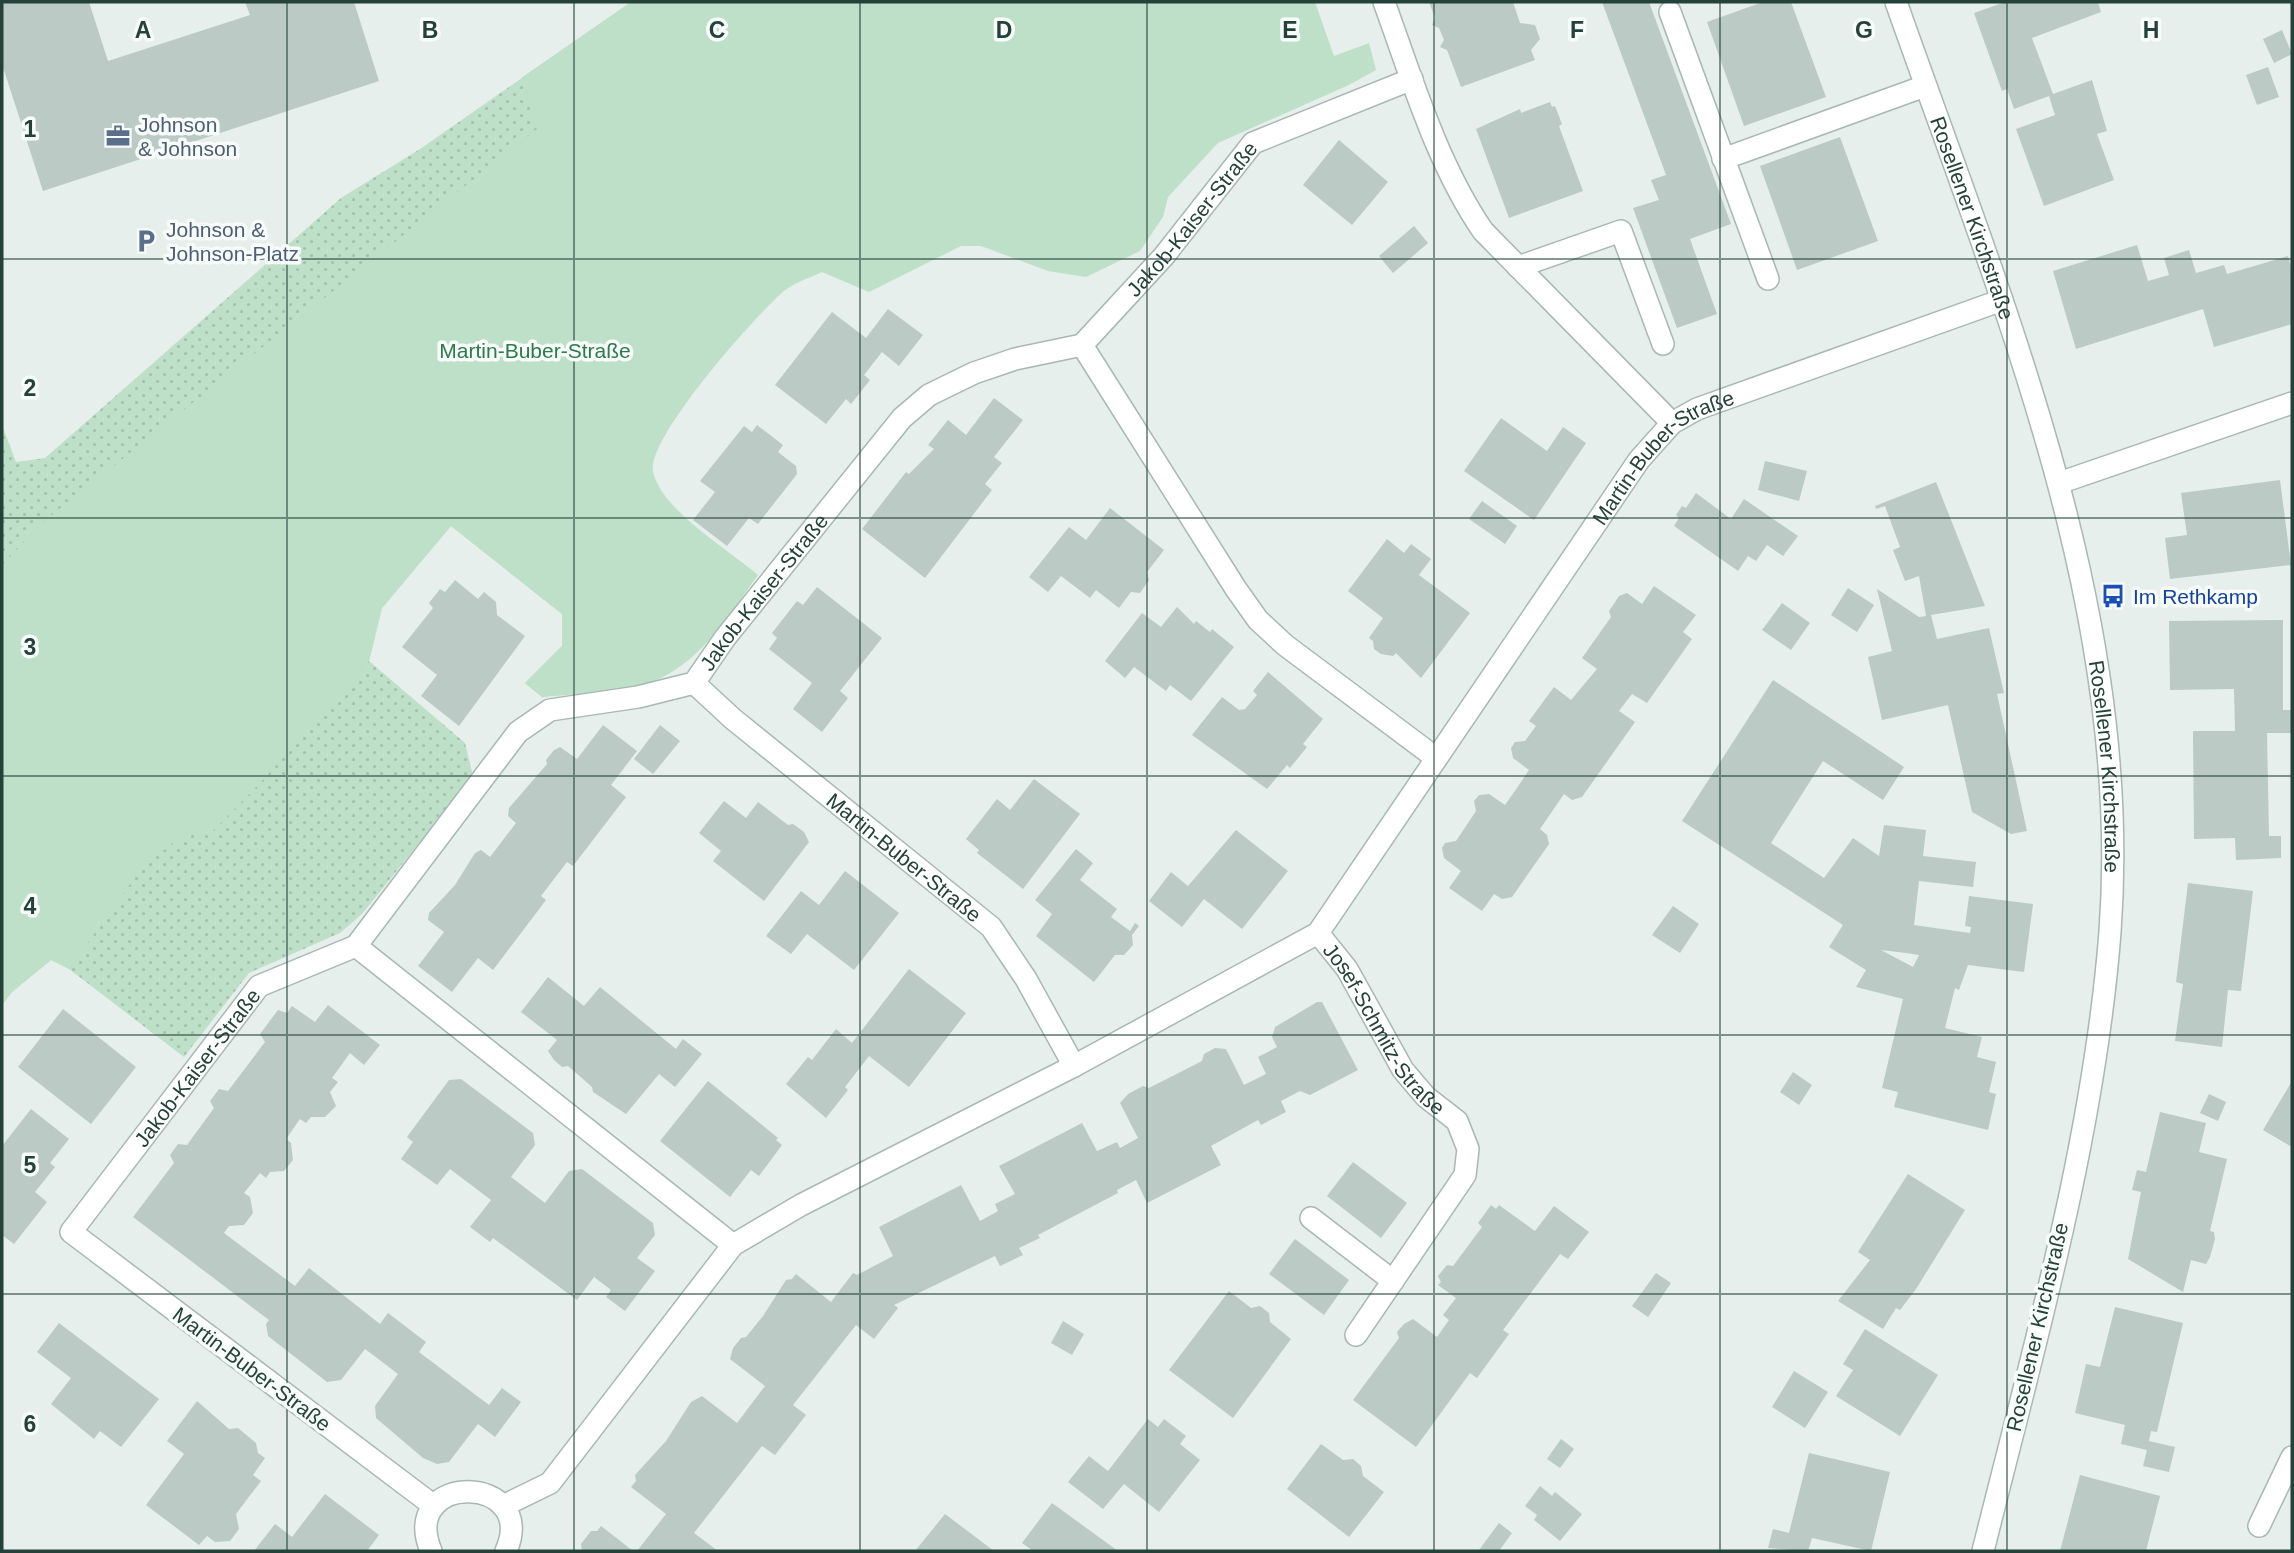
<svg xmlns="http://www.w3.org/2000/svg" width="2294" height="1553" viewBox="0 0 2294 1553" font-family="Helvetica,sans-serif">
  <style>
    .grass { fill: url(#grass-dots) }
    .park { fill: #bfe0c8 }
    .building { fill: #bbcac4; fill-rule: evenodd }
    .lines { fill: none; stroke-linecap: round; stroke-linejoin: round }
    .minor-casing { stroke: #a8b8b2; stroke-width: 24 }
    .minor { stroke: #fff; stroke-width: 21 }
    .grid { fill: none; stroke: #24423a; stroke-width: 2; stroke-opacity: 0.55 }
    .labels { text-anchor: middle; dominant-baseline: central; stroke-width: 7; stroke-linejoin: round; paint-order: stroke }
    .service-label { font-size: 21px; fill: #4e5e75; stroke: #f7fbf9; text-anchor: start }
    .street-label { font-size: 21px; fill: #24423a; stroke: #f7fbf9 }
    .park-label { font-size: 21px; fill: #2d7a4b; stroke: #f7fbf9 }
    .transit-label { font-size: 21px; fill: #164399; stroke: #f7fbf9; text-anchor: start }
    .grid-label { font-size: 23px; text-anchor: middle; font-weight: bold; fill: #24423a; stroke: #f7fbf9; stroke-width: 7; stroke-linejoin: round; paint-order: stroke }
  </style>
  <defs>
    <pattern id="grass-dots" width="8" height="8" patternUnits="userSpaceOnUse" patternTransform="scale(1.75)"><rect width="8" height="8" fill="#bfe0c8"/><path d="M2 2h.1M6 6h.1" fill="none" stroke="#a4c1ad" stroke-width="1.8" stroke-linecap="round"/></pattern>
  </defs>
  <rect width="100%" height="100%" fill="#e6efeb"/>
  <g class="grass">
    <polygon points="631,2 672,77 2,659 2,425 16,462 45,458 341,198 420,149"/>
    <polygon points="436,378 615,667 619,689 542,697 525,683 562,646 562,614 451,526 382,608 369,661 465,743 473,776 362,914 340,933 249,973 184,1057 69,969 51,960 12,992 2,1005"/>
  </g>
  <path class="park" d="M 631,2 L 1315,2 L 1334,56 L 1369,43 L 1376,70 L 1349,85 L 1218,143 L 1168,197 L 1163,217 L 1140,251 L 1086,277 L 1048,271 L 981,246 L 961,246 L 869,292 L 822,272 C 809,278 794,283 784,291 C 756,315 648,436 653,471 C 659,508 730,551 758,575 C 730,613 704,658 659,679 C 626,695 579,693 542,697 L 525,683 L 562,646 L 562,614 L 451,526 L 382,608 L 369,661 L 263,780 L 213,831 L 181,837 L 143,866 L 69,969 L 51,960 L 12,992 L 2,1005 L 2,565 L 43,522 L 538,128 L 521,78 Z"/>
  <g class="building">
    <polygon points="2,2 89,2 108,61 250,15 245,2 354,2 379,81 43,191 2,64"/>
    <polygon points="1429,2 1513,2 1520,23 1535,25 1540,39 1531,50 1535,60 1461,87 1447,50 1440,47 1444,40 1439,28 1432,25 1435,18"/>
    <polygon points="1602,2 1649,2 1731,224 1690,239 1717,314 1677,328 1633,208 1659,200 1651,180 1666,175"/>
    <polygon points="1763,2 1791,2 1826,97 1744,126 1707,22"/>
    <polygon points="2005,2 2098,2 2101,12 2032,38 2053,94 2092,80 2107,131 2097,134 2114,180 2044,206 2016,129 2055,115 2049,96 2014,109 2007,89 2002,91 1974,13"/>
    <polygon points="2282,30 2292,54 2274,63 2263,39"/>
    <polygon points="2268,67 2279,97 2257,105 2246,75"/>
    <polygon points="1550,102 1552,107 1555,106 1562,124 1559,126 1583,191 1509,218 1476,129 1520,109 1521,113"/>
    <polygon points="1840,137 1878,241 1797,270 1760,166"/>
    <polygon points="1339,140 1388,182 1352,225 1303,185"/>
    <polygon points="1414,226 1428,243 1393,273 1379,256"/>
    <polygon points="2137,245 2148,281 2169,275 2164,258 2189,250 2196,273 2224,265 2227,274 2288,256 2292,270 2292,324 2214,347 2203,309 2076,349 2053,271"/>
    <polygon points="888,309 923,335 899,366 882,352 864,375 870,380 851,404 846,399 826,424 775,385 832,312 866,338"/>
    <polygon points="994,398 1023,420 994,457 1002,463 985,484 992,490 925,578 862,529 906,472 909,474 934,449 928,445 948,420 966,435"/>
    <polygon points="1501,418 1547,451 1563,427 1586,443 1534,520 1464,471"/>
    <polygon points="757,425 783,445 778,452 796,466 797,474 758,524 749,518 727,546 693,520 715,492 700,481 744,426 752,432"/>
    <polygon points="1765,461 1807,471 1799,501 1758,490"/>
    <polygon points="2280,480 2291,565 2170,579 2165,538 2187,535 2181,493"/>
    <polygon points="1936,482 1985,606 1931,615 1937,639 1989,628 2004,693 1997,694 2027,831 2011,834 1972,812 1948,705 1882,720 1868,657 1892,651 1877,589 1919,617 1926,616 1919,576 1905,581 1893,550 1900,547 1885,506 1876,509 1875,506"/>
    <polygon points="1696,493 1731,519 1744,499 1798,536 1783,556 1767,545 1756,561 1748,556 1738,571 1674,526 1679,518 1676,515 1682,506 1686,508"/>
    <polygon points="1482,501 1517,526 1505,544 1469,519"/>
    <polygon points="1110,508 1164,550 1147,572 1149,580 1140,593 1131,592 1119,608 1096,590 1090,598 1061,576 1048,592 1029,577 1069,527 1086,540"/>
    <polygon points="1387,539 1404,553 1411,544 1431,559 1419,575 1470,613 1421,678 1396,653 1393,656 1381,654 1374,649 1373,641 1369,638 1383,618 1348,591"/>
    <polygon points="455,580 478,599 484,592 496,602 497,615 525,636 459,726 421,696 437,675 402,647 433,608 429,603 440,589 445,592"/>
    <polygon points="1654,586 1696,615 1683,632 1692,639 1647,703 1632,694 1619,711 1635,722 1582,797 1572,800 1564,794 1540,829 1547,835 1549,844 1512,897 1502,899 1494,894 1482,911 1449,888 1461,871 1444,858 1442,848 1445,843 1456,841 1476,811 1474,801 1479,795 1489,794 1505,805 1517,788 1529,770 1513,758 1511,748 1515,742 1525,741 1536,726 1529,721 1554,687 1571,700 1597,669 1582,658 1611,617 1609,611 1619,596 1627,593 1642,604"/>
    <polygon points="817,587 882,638 840,691 848,698 822,732 793,709 812,683 769,649 777,638 772,633 797,601 803,605"/>
    <polygon points="1848,588 1874,605 1857,632 1831,615"/>
    <polygon points="1782,603 1810,623 1791,650 1762,630"/>
    <polygon points="1177,607 1194,624 1196,621 1210,632 1212,629 1234,647 1191,701 1170,685 1166,691 1134,667 1125,678 1105,661 1142,613 1161,627"/>
    <polygon points="2283,620 2283,710 2292,710 2292,733 2267,733 2269,836 2281,836 2281,858 2236,860 2235,838 2194,839 2193,731 2235,731 2234,689 2170,690 2169,621"/>
    <polygon points="1268,672 1323,719 1303,744 1307,747 1290,768 1287,765 1267,789 1192,735 1222,697 1239,710 1245,709 1257,695 1253,691"/>
    <path d="M 1773,680 L 1904,767 L 1883,800 L 1823,761 L 1771,843 L 1824,878 L 1853,838 L 1879,856 L 1884,825 L 1926,830 L 1923,856 L 1976,862 L 1973,887 L 1919,881 L 1914,925 L 1970,933 L 1971,927 L 1965,926 L 1969,896 L 2033,904 L 2024,972 L 1968,965 L 1959,990 L 1955,988 L 1945,1028 L 1982,1037 L 1977,1057 L 1996,1062 L 1989,1092 L 1996,1094 L 1988,1130 L 1894,1107 L 1898,1092 L 1882,1088 L 1903,999 L 1856,987 L 1866,970 L 1829,947 L 1843,925 L 1682,821 ZM 1881,950 L 1906,953 L 1919,955 L 1913,967 Z"/>
    <polygon points="603,725 637,751 611,785 626,797 573,866 567,862 541,896 546,900 493,970 478,958 452,992 418,966 444,932 428,920 429,913 455,885 475,853 481,850 490,857 516,823 508,816 509,808 547,764 546,760 554,750 560,747 577,759"/>
    <polygon points="660,725 680,741 653,774 634,759"/>
    <polygon points="1034,779 1080,814 1023,889 977,853 979,850 966,839 997,799 1010,810"/>
    <polygon points="724,801 746,818 758,802 788,825 793,824 804,832 809,842 764,901 713,861 721,851 699,833"/>
    <polygon points="1236,830 1288,871 1242,929 1204,899 1182,927 1149,901 1171,872 1188,886"/>
    <polygon points="1076,849 1093,863 1080,880 1117,909 1111,917 1130,931 1135,923 1139,926 1132,935 1133,945 1124,955 1115,955 1094,982 1036,936 1052,914 1035,900"/>
    <polygon points="845,871 899,913 854,970 807,934 791,954 766,936 801,891 819,905"/>
    <polygon points="2188,883 2253,891 2241,991 2228,990 2222,1047 2175,1041 2183,984 2176,982"/>
    <polygon points="1673,906 1699,924 1680,953 1652,935"/>
    <polygon points="909,969 966,1013 909,1087 869,1056 845,1087 848,1090 826,1118 786,1084 808,1057 812,1060 836,1029 852,1043"/>
    <polygon points="548,977 584,1006 600,987 676,1049 683,1039 702,1054 675,1087 659,1074 626,1114 593,1092 592,1087 568,1066 562,1067 554,1060 548,1051 557,1040 521,1012"/>
    <polygon points="1317,1002 1322,1002 1358,1070 1310,1095 1300,1091 1281,1101 1286,1112 1261,1125 1258,1120 1211,1146 1221,1165 1147,1203 1136,1180 1117,1190 1118,1193 1038,1235 1040,1238 1019,1248 1023,1255 1000,1266 995,1256 894,1305 898,1308 874,1339 856,1325 793,1405 806,1415 775,1455 762,1446 694,1533 718,1551 637,1551 666,1514 631,1487 636,1481 635,1475 666,1441 691,1402 702,1396 737,1423 765,1386 730,1359 733,1348 741,1338 746,1337 763,1316 786,1280 792,1279 796,1274 831,1302 853,1273 857,1275 893,1256 879,1227 961,1185 980,1221 998,1211 995,1204 1015,1194 999,1166 1082,1123 1097,1151 1117,1142 1120,1148 1138,1138 1120,1103 1128,1094 1143,1086 1149,1088 1202,1061 1204,1054 1215,1048 1226,1049 1244,1085 1266,1074 1258,1057 1277,1047 1272,1037 1275,1027"/>
    <polygon points="328,1005 380,1045 364,1065 350,1053 332,1078 338,1082 330,1092 336,1106 325,1117 311,1117 306,1123 300,1119 286,1139 291,1143 293,1160 284,1171 270,1172 266,1178 260,1173 244,1193 250,1197 253,1213 244,1225 229,1226 224,1233 295,1286 309,1268 380,1324 388,1313 426,1342 419,1352 489,1405 502,1388 521,1402 495,1437 478,1424 449,1462 437,1464 423,1458 376,1418 375,1406 398,1374 381,1361 365,1349 341,1380 327,1382 268,1336 266,1324 269,1320 133,1217 174,1163 170,1155 178,1144 187,1145 214,1108 210,1101 219,1089 228,1091 265,1042 260,1034 278,1010 287,1013 292,1006 315,1022"/>
    <polygon points="63,1009 136,1067 91,1124 18,1067"/>
    <polygon points="1793,1072 1812,1085 1799,1105 1780,1092"/>
    <polygon points="461,1079 533,1133 535,1145 511,1177 545,1203 569,1171 582,1169 653,1223 655,1235 637,1258 655,1271 625,1311 606,1297 611,1290 594,1277 577,1300 493,1238 490,1242 470,1227 491,1200 450,1169 437,1185 401,1159 413,1142 407,1137 449,1080"/>
    <polygon points="708,1081 778,1138 776,1140 782,1145 759,1176 751,1170 730,1197 660,1141"/>
    <polygon points="2292,1081 2292,1147 2263,1130"/>
    <polygon points="2209,1094 2226,1102 2218,1121 2200,1113"/>
    <polygon points="31,1109 69,1139 50,1163 55,1167 35,1192 47,1202 14,1244 2,1235 2,1146"/>
    <polygon points="2160,1112 2206,1123 2199,1152 2227,1159 2210,1231 2214,1232 2215,1239 2210,1257 2206,1264 2191,1260 2183,1292 2128,1259 2141,1192 2132,1190 2137,1170 2146,1172"/>
    <polygon points="1353,1162 1407,1203 1381,1238 1327,1196"/>
    <polygon points="1908,1174 1965,1210 1916,1289 1900,1310 1896,1308 1883,1329 1838,1301 1870,1260 1858,1252"/>
    <polygon points="1491,1205 1496,1209 1499,1205 1535,1231 1554,1206 1589,1232 1568,1259 1560,1254 1503,1330 1509,1334 1477,1378 1470,1373 1416,1447 1353,1400 1399,1338 1397,1332 1404,1324 1413,1319 1437,1337 1449,1320 1443,1315 1456,1298 1438,1285 1441,1282 1438,1276 1447,1265 1453,1266 1482,1227 1478,1223"/>
    <polygon points="1295,1239 1349,1280 1324,1315 1269,1274"/>
    <polygon points="1656,1273 1671,1283 1648,1317 1632,1306"/>
    <polygon points="1229,1291 1251,1308 1260,1306 1269,1313 1270,1322 1291,1339 1233,1418 1169,1370"/>
    <polygon points="2115,1307 2183,1323 2157,1432 2151,1431 2149,1441 2175,1447 2169,1472 2143,1466 2147,1450 2121,1444 2125,1425 2075,1413 2086,1364 2100,1367"/>
    <polygon points="1063,1321 1084,1334 1072,1355 1051,1343"/>
    <polygon points="59,1323 159,1399 121,1447 100,1431 94,1439 51,1404 71,1378 37,1352"/>
    <polygon points="1865,1329 1938,1375 1900,1436 1836,1396 1853,1370 1843,1364"/>
    <polygon points="1794,1371 1828,1392 1805,1428 1772,1407"/>
    <polygon points="197,1401 229,1429 238,1428 256,1443 258,1453 265,1458 253,1475 261,1481 236,1514 239,1529 230,1541 215,1542 207,1536 199,1545 146,1505 184,1454 167,1441"/>
    <polygon points="1148,1419 1158,1427 1164,1419 1186,1436 1180,1444 1200,1460 1159,1512 1124,1484 1103,1509 1068,1482 1089,1456 1108,1471"/>
    <polygon points="1561,1439 1574,1449 1560,1468 1547,1459"/>
    <polygon points="1321,1444 1343,1460 1353,1459 1361,1466 1363,1476 1384,1492 1349,1537 1287,1489"/>
    <polygon points="1809,1453 1890,1472 1871,1551 1812,1538 1808,1551 1768,1548 1773,1529 1789,1533"/>
    <polygon points="2080,1475 2160,1496 2146,1551 2060,1551"/>
    <polygon points="1540,1486 1552,1496 1555,1492 1582,1514 1560,1541 1534,1520 1537,1515 1525,1506"/>
    <polygon points="325,1494 379,1535 367,1551 254,1551 275,1524 292,1537"/>
    <polygon points="1052,1503 1118,1551 1033,1551 1022,1543"/>
    <polygon points="945,1514 994,1551 915,1551"/>
    <polygon points="1499,1523 1512,1533 1499,1551 1482,1551 1479,1550"/>
    <polygon points="601,1526 633,1551 582,1551 581,1544 591,1531 597,1531"/>
  </g>
  <g class="lines">
    <g class="minor-casing">
      <g id="minor">
        <path d="M 1384,2 C 1412,79 1437,164 1483,231 L 1672,423"/>
        <path id="s1" d="M 1896,2 C 2000,298 2134,610 2110,932 C 2094,1139 2033,1350 1983,1551"/>
        <polyline points="1670,12 1768,279"/>
        <polyline points="1723,159 1925,86"/>
        <polyline points="1518,267 1621,231 1663,344"/>
        <polyline points="1082,345 1236,589 1258,620 1285,645 1436,758"/>
        <polyline points="2059,483 2292,403"/>
        <path id="s2" d="M 694,683 L 733,719 L 991,927 L 1026,979 L 1074,1066"/>
        <path id="s3" d="M 1318,933 L 1347,969 L 1403,1070 L 1426,1097 L 1457,1121 L 1468,1149 L 1465,1175 L 1356,1335"/>
        <polyline points="356,946 733,1245"/>
        <polyline points="1311,1218 1393,1281"/>
        <path id="s4" d="M 434,1506 L 71,1232 L 259,986 L 356,946 L 518,732 L 550,710 L 638,697 L 694,683 L 725,638 L 902,418 L 929,395 L 974,373 L 1015,359 L 1082,345 L 1164,256 L 1253,143 L 1412,79"/>
        <path id="s5" d="M 503,1506 L 550,1483 L 733,1245 L 801,1205 L 1074,1066 L 1318,933 L 1639,460 L 1672,423 L 1697,409 L 2002,300"/>
        <polyline points="2259,1526 2292,1457"/>
        <path d="M 431,1551 C 398,1470 540,1474 506,1551"/>
      </g>
    </g>
    <use href="#minor" class="minor"/>
  </g>
  <path class="grid" d="M 287,2 L 287,1551M 574,2 L 574,1551M 860,2 L 860,1551M 1147,2 L 1147,1551M 1434,2 L 1434,1551M 1720,2 L 1720,1551M 2007,2 L 2007,1551M 2,259 L 2292,259M 2,518 L 2292,518M 2,776 L 2292,776M 2,1035 L 2292,1035M 2,1294 L 2292,1294"/>
  <defs>
    <g id="office-bare" transform="scale(1.89)"><path d="M-6-3h4V-5.5h4V-3h4V5H-6ZM-1-4.5V-3h2v-1.5ZM-6 0V1H6V0Z" fill="#5c6f8a" stroke="#f7fbf9" stroke-width="2.5" paint-order="stroke"/></g>
    <g id="parking-bare" transform="scale(1.89)"><path d="M-3.5-5.5H1a3.5 3.5 0 0 1 0 7H-1V5.5H-3.5ZM-1-3.4V-.6H.8a1.4 1.4 0 0 0 0-2.8Z" fill="#5c6f8a" stroke="#f7fbf9" stroke-width="2.5" paint-order="stroke"/></g>
    <g id="bus-bare" transform="scale(1.89)"><path d="M-5-6H5V4H4V6H2V4H-2V6H-4V4H-5ZM-3.5-4V0h7V-4ZM-3.5 1.2v1.5H-2V1.2ZM2 1.2v1.5H3.5V1.2Z" fill="#1a4fb4" stroke="#f7fbf9" stroke-width="2.5" paint-order="stroke"/></g>
  </defs>
  <g fill-rule="evenodd">
    <use href="#office-bare" x="118" y="136"/>
    <use href="#parking-bare" x="146" y="241"/>
    <use href="#bus-bare" x="2113" y="596"/>
  </g>
  <g class="labels">
    <g class="service-label">
      <text x="138" y="124">Johnson<tspan x="138" dy="24">&amp; Johnson</tspan></text>
      <text x="166" y="229">Johnson &amp;<tspan x="166" dy="24">Johnson-Platz</tspan></text>
    </g>
    <g class="street-label">
      <text stroke="none"><textPath href="#s1" startOffset="229">Rosellener Kirchstraße</textPath></text>
      <text stroke="none"><textPath href="#s4" startOffset="2025">Jakob-Kaiser-Straße</textPath></text>
      <text stroke="none"><textPath href="#s5" startOffset="1608">Martin-Buber-Straße</textPath></text>
      <text stroke="none"><textPath href="#s4" startOffset="1438">Jakob-Kaiser-Straße</textPath></text>
      <text stroke="none"><textPath href="#s1" startOffset="796">Rosellener Kirchstraße</textPath></text>
      <text stroke="none"><textPath href="#s2" startOffset="273">Martin-Buber-Straße</textPath></text>
      <text stroke="none"><textPath href="#s3" startOffset="117">Josef-Schmitz-Straße</textPath></text>
      <text stroke="none"><textPath href="#s4" startOffset="662">Jakob-Kaiser-Straße</textPath></text>
      <text transform="translate(2037 1327) rotate(-77)">Rosellener Kirchstraße</text>
      <text transform="translate(252 1369) rotate(37)">Martin-Buber-Straße</text>
    </g>
    <g class="park-label">
      <text x="535" y="350">Martin-Buber-Straße</text>
    </g>
    <g class="transit-label">
      <text x="2133" y="596">Im Rethkamp</text>
    </g>
  </g>
  <g class="grid-label">
    <text x="143" y="38">A</text>
    <text x="430" y="38">B</text>
    <text x="717" y="38">C</text>
    <text x="1004" y="38">D</text>
    <text x="1290" y="38">E</text>
    <text x="1577" y="38">F</text>
    <text x="1864" y="38">G</text>
    <text x="2151" y="38">H</text>
    <text x="30" y="137">1</text>
    <text x="30" y="396">2</text>
    <text x="30" y="655">3</text>
    <text x="30" y="914">4</text>
    <text x="30" y="1173">5</text>
    <text x="30" y="1432">6</text>
  </g>
  <rect width="2294" height="1553" fill="none" stroke="#24423a" stroke-width="7"/>
</svg>
